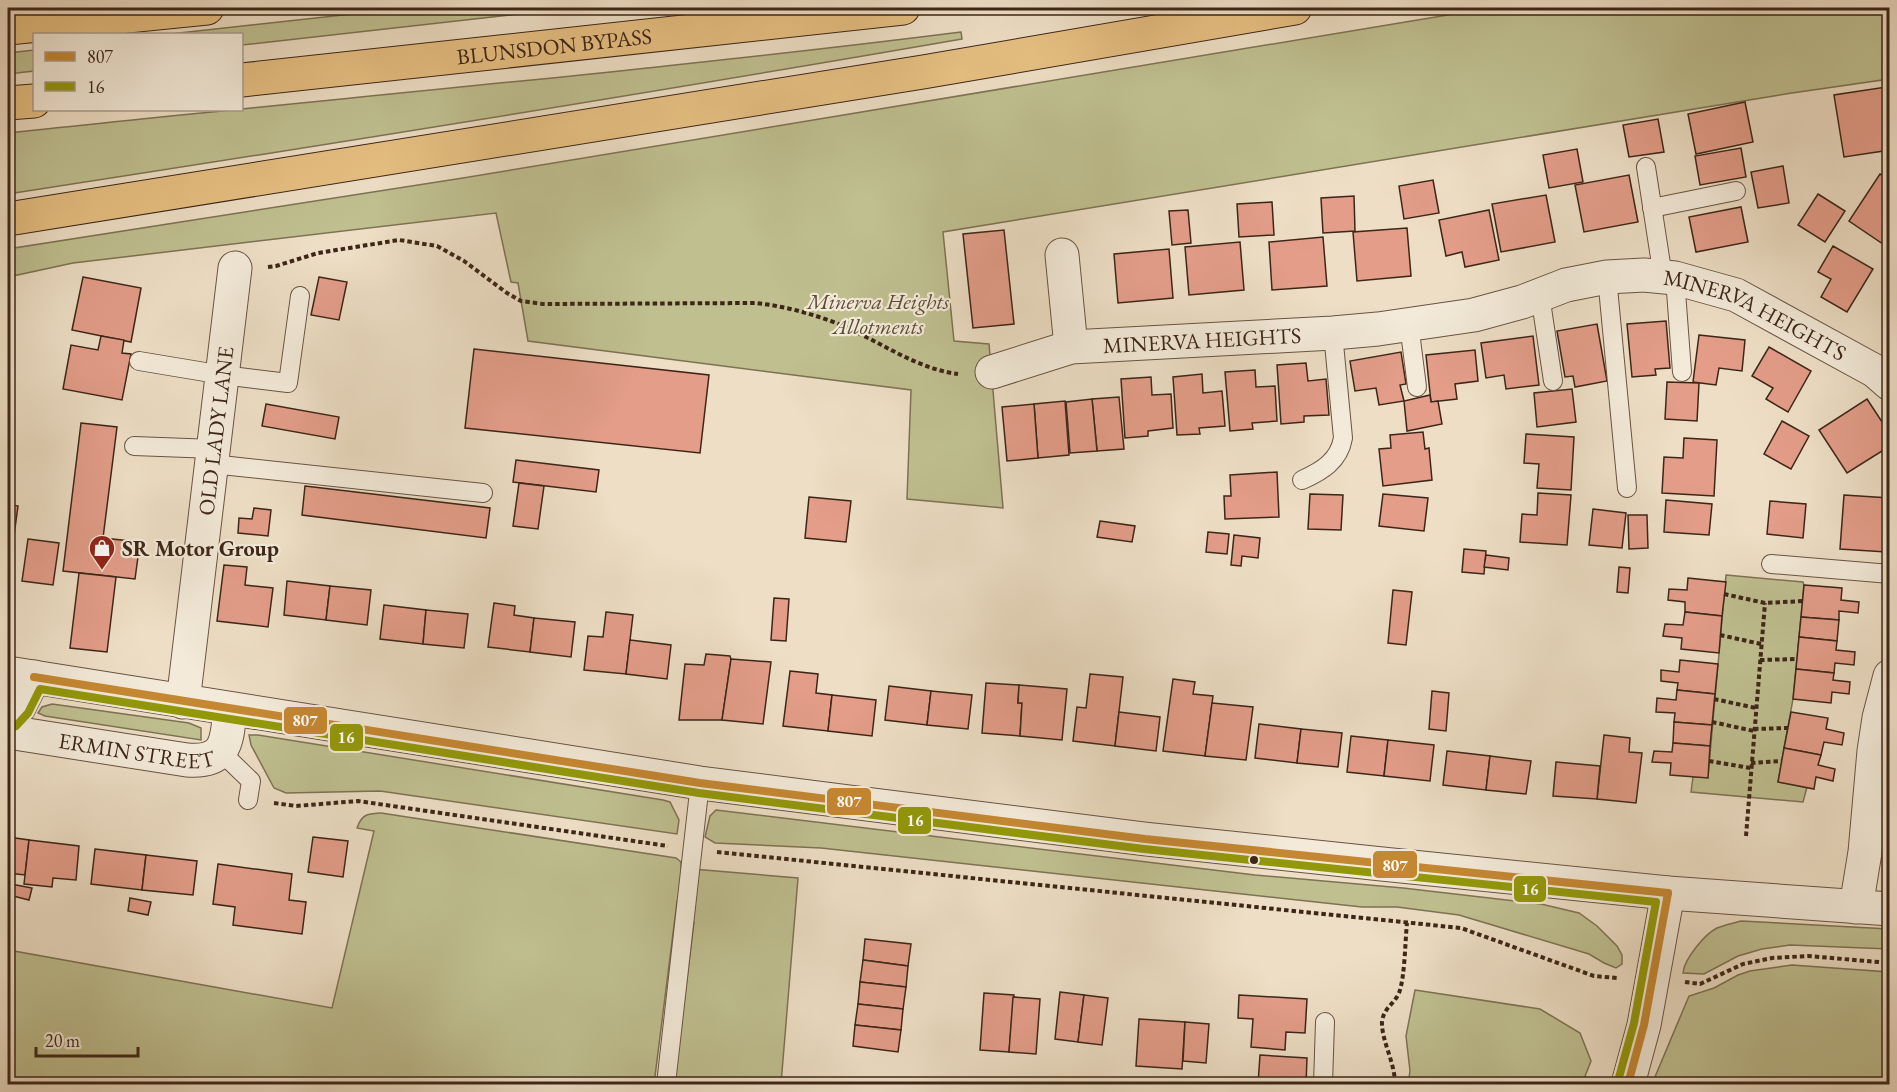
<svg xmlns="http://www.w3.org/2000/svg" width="1897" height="1092" viewBox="0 0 1897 1092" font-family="'EB Garamond',serif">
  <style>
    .green { fill: #bfbf90; stroke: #7e7254; stroke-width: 1.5 }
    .building { fill: #e39d89; stroke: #3d2618; stroke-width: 1.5 }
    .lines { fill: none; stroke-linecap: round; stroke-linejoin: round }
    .service-casing { stroke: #695443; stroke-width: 20 }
    .minor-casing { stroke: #695443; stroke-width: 35 }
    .tertiary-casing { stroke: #695443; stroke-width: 35 }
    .trunk-casing { stroke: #3d2618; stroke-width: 35 }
    .path { stroke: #3d2618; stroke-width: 4; stroke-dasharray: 4.5 3; stroke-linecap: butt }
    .service { stroke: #f3ead9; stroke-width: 18 }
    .minor { stroke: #f3ead9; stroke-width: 33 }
    .tertiary { stroke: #f3ead9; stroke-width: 33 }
    .trunk { stroke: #e6bf82; stroke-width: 33 }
    .bus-1-casing { stroke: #f3ead9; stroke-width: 12 }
    .bus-2-casing { stroke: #f3ead9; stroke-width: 12 }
    .bus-1 { stroke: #c58832; stroke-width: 8 }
    .bus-2 { stroke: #93980a; stroke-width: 8 }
    .bus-dot { fill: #3d2618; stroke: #f3ead9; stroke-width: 2 }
    .labels { text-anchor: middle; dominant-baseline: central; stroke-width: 4.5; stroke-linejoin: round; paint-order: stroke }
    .street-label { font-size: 22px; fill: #3d2618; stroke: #f3ead9 }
    .park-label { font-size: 22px; font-style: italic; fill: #5e4c36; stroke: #f3ead9 }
    .poi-label { font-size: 22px; font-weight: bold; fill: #3d2618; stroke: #f3ead9; text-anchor: start }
    .line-badge { stroke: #f3ead9; stroke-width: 2 }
    .badge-label { font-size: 16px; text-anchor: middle; font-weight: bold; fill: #fff }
  </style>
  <rect width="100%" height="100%" fill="#eddec5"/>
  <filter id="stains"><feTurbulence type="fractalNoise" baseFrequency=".00333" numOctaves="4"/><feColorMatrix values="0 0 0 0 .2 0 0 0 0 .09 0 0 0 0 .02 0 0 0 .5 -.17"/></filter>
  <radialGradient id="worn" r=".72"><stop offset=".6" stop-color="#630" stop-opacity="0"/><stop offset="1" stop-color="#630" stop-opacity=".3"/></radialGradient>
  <g class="green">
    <polygon points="407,8 572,8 242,45 242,34 170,34"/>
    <polygon points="1490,8 1889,8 1889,79 1792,93 943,232 954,341 989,344 1003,508 907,499 911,390 528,341 518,283 511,282 496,213 73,263 8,277 8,249 463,178"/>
    <path d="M 961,32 L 962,39 C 644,94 326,145 8,194 L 8,133 C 325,99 643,72 961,32 Z"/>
    <polygon points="34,50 34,71 8,74 8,53"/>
    <polygon points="1726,575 1803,582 1804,585 1793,699 1778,782 1807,787 1803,802 1691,792 1693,777 1708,777"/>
    <polygon points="52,704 189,723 201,728 201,740 45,716 38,713 42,707"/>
    <polygon points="249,735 258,735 663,800 670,802 679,820 677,834 380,791 286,793 274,788 251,745"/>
    <polygon points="716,810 1255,875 1403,888 1541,904 1579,913 1597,926 1617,946 1622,955 1622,964 1616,968 1604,963 1589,954 1459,915 1397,907 1362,907 821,848 715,843 705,837 710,816"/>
    <path d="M 381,813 L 676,858 L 681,862 L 681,868 L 798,878 L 781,1084 L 674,1084 L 694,922 L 677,902 L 654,1084 L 8,1084 L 8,950 L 332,1008 L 374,831 L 357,828 C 362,814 367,814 381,813 Z"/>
    <path d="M 1741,921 L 1889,929 L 1889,949 L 1790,945 L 1762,949 L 1738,956 L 1704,974 L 1683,973 C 1684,959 1705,934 1717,928 C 1725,925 1733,923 1741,921 Z"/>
    <polygon points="1792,965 1889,972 1889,1084 1652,1084 1689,996 1714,988 1738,975 1750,971"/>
    <polygon points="1415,990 1540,1009 1580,1033 1591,1061 1582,1084 1408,1084 1410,1071 1406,1036"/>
  </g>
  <g class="building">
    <polygon points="1886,87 1890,106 1890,150 1844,157 1834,95"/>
    <polygon points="1745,102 1753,142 1696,154 1688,114"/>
    <polygon points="1658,119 1664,152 1629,157 1623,125"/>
    <polygon points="1741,148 1746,177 1700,185 1695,156"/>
    <polygon points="1577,149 1583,182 1549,188 1543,155"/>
    <polygon points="1783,166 1789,203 1758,208 1751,172"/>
    <polygon points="1880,174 1890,180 1890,242 1886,246 1849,221"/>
    <polygon points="1629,175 1638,222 1584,232 1575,185"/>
    <polygon points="1433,180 1439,213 1404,219 1399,186"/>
    <polygon points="1818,194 1845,211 1825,242 1798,225"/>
    <polygon points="1546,195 1555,242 1501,252 1492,204"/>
    <polygon points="1354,196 1355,231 1323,233 1321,198"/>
    <polygon points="1272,202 1274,235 1239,237 1237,204"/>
    <polygon points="1741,207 1748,242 1696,252 1689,217"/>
    <polygon points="1188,210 1191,243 1172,245 1169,211"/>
    <polygon points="1489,210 1499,260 1465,267 1462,252 1446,256 1439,220"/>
    <polygon points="1407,228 1411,276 1357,281 1353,232"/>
    <polygon points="1004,230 1014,324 973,328 963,234"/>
    <polygon points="1323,237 1327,286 1272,290 1269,242"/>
    <polygon points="1240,242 1244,290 1189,295 1185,247"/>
    <polygon points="1833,246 1873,269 1847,312 1821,297 1831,279 1818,272"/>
    <polygon points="1169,249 1173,298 1118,303 1114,254"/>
    <polygon points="83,277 141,288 131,342 72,330"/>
    <polygon points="319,277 347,282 339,320 311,315"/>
    <polygon points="1666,321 1670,368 1655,369 1656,375 1632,377 1627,324"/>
    <polygon points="1597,324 1607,381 1575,387 1573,376 1565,377 1557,331"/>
    <polygon points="1699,335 1745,340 1742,371 1719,368 1716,385 1693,382"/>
    <polygon points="101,336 124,340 122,353 131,354 122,400 63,389 71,345 98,350"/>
    <polygon points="1533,336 1539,385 1506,389 1504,375 1486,378 1481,343"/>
    <polygon points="1769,347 1811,371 1788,412 1766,399 1773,388 1752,376"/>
    <polygon points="474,349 709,375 700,453 465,428"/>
    <polygon points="1475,350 1478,381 1455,384 1457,399 1431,402 1426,355"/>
    <polygon points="1401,352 1406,384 1400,385 1404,401 1379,405 1376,388 1355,391 1350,361"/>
    <polygon points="1306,363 1308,381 1326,379 1329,415 1304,416 1304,422 1281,424 1277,365"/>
    <polygon points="1255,370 1256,387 1275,386 1277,421 1252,423 1253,429 1230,431 1225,372"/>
    <polygon points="1202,374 1203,393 1222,391 1225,426 1199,428 1200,434 1177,435 1173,377"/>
    <polygon points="1151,377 1152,395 1171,394 1173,428 1148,431 1148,436 1125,438 1121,379"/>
    <polygon points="1667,382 1699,383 1697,421 1665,419"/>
    <polygon points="1572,389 1576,422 1537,427 1534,393"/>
    <polygon points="1430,395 1431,402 1438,401 1442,424 1407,431 1404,401"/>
    <polygon points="1119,397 1124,449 1097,451 1092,399"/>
    <polygon points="1092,399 1097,451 1070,453 1066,402"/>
    <polygon points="1867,399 1890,434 1890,446 1847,473 1819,430"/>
    <polygon points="1065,401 1069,455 1038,458 1034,404"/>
    <polygon points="266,404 339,417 335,439 262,426"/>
    <polygon points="1034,404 1038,458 1007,461 1002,407"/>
    <polygon points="1782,421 1809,436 1791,469 1764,454"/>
    <polygon points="81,423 117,427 103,538 140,542 135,579 63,571"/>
    <polygon points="1423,432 1425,449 1429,448 1432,480 1383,486 1379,449 1391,448 1390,435"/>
    <polygon points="1526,434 1574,437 1571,490 1537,488 1539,464 1524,463"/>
    <polygon points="1684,438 1717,440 1714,496 1662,493 1664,457 1683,458"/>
    <polygon points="516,460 599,470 596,492 513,482"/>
    <polygon points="1277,472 1279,517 1225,519 1224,496 1231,496 1230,475"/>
    <polygon points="519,483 544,486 538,529 513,526"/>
    <polygon points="305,486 490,508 486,538 302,515"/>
    <polygon points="1538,493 1571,495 1567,545 1520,542 1522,514 1537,515"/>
    <polygon points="1310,494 1343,495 1341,530 1308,529"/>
    <polygon points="1383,494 1428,498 1424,531 1379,526"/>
    <polygon points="1844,495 1890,498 1886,552 1840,549"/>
    <polygon points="809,497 851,501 846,542 805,538"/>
    <polygon points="1666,500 1712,504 1709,535 1664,532"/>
    <polygon points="1770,501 1806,504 1803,538 1767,534"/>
    <polygon points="8,504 18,506 8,580"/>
    <polygon points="254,508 271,510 268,536 238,533 239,518 252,519"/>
    <polygon points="1593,509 1626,513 1622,548 1589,545"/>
    <polygon points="1628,515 1647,515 1648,548 1629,549"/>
    <polygon points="1100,521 1135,526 1132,542 1097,537"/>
    <polygon points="1208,532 1229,534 1227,554 1206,552"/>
    <polygon points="1234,535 1260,538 1258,558 1242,556 1241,566 1231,565"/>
    <polygon points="28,539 59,543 53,585 22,581"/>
    <polygon points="1464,549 1486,551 1484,574 1462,572"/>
    <polygon points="1486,555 1509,558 1508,570 1484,567"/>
    <polygon points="224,565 247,567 245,585 273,588 268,627 217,621"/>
    <polygon points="1619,567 1630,568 1628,593 1617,592"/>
    <polygon points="79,573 116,577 107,652 70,648"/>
    <polygon points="1688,578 1726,582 1722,616 1685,612 1685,602 1668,600 1669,589 1687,590"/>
    <polygon points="287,581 330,586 326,620 284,615"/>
    <polygon points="1804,585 1842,588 1841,600 1859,602 1858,613 1839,611 1839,620 1801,617"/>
    <polygon points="330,586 371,590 367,625 326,620"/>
    <polygon points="1393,590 1412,592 1406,645 1388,643"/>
    <polygon points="774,598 789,599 786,641 771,640"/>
    <polygon points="494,603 515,606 514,615 534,618 530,652 488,647"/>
    <polygon points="384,605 426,610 423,644 380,639"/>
    <polygon points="426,610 468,614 464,648 423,644"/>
    <polygon points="606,612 633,615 626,674 584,670 588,636 603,637"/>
    <polygon points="1685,612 1722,616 1719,653 1681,649 1682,638 1663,636 1665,624 1683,625"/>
    <polygon points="1801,617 1839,620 1837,641 1799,637"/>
    <polygon points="534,618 575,622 571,657 530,652"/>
    <polygon points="1799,637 1837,641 1836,650 1855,652 1854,665 1835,663 1834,673 1796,669"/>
    <polygon points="630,640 671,645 667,679 626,674"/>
    <polygon points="706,654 730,656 731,659 722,720 679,720 685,664 704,665"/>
    <polygon points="731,659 771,662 763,724 722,720"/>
    <polygon points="1680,660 1718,664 1715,694 1677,690 1678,683 1661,681 1661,670 1679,672"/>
    <polygon points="1796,669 1834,673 1833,680 1850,682 1849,694 1832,692 1831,703 1793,699"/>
    <polygon points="790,671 818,674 816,693 832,695 828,731 783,726"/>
    <polygon points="1090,674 1123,677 1115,746 1073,741 1077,707 1086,708"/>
    <polygon points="1173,679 1195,682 1193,694 1213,696 1205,756 1163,751"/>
    <polygon points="986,683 1019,685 1018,703 1022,703 1020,736 982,733"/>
    <polygon points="1019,685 1067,689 1062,740 1020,736 1022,703 1018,703"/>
    <polygon points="889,686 931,691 927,725 885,720"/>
    <polygon points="1677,690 1715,694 1712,725 1674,722 1675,713 1656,712 1657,698 1676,700"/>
    <polygon points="931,691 972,695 968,729 927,725"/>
    <polygon points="1432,691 1449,693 1446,731 1429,729"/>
    <polygon points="832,695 876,700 872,736 828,731"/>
    <polygon points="1212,703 1253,707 1246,760 1205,756"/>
    <polygon points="1119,712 1160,717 1156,751 1115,746"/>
    <polygon points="1791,712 1828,718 1826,729 1844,733 1842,745 1824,742 1821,755 1784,748"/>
    <polygon points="1674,722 1712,725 1710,746 1673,743"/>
    <polygon points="1259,724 1301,729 1297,763 1255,758"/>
    <polygon points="1301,729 1342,733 1338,767 1297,763"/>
    <polygon points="1604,735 1630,738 1629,752 1642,753 1636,803 1597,799"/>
    <polygon points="1351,736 1388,740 1384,776 1347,772"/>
    <polygon points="1388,740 1434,745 1430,781 1384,776"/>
    <polygon points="1673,743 1710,746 1708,778 1670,775 1671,763 1652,762 1654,751 1672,752"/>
    <polygon points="1784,748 1821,755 1818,765 1835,769 1833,781 1816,777 1814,789 1778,782"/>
    <polygon points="1447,751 1490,756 1486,790 1443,785"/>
    <polygon points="1490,756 1531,761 1526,794 1486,790"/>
    <polygon points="1556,762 1600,766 1597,799 1553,796"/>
    <polygon points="8,837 29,840 25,875 8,873"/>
    <polygon points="313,837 348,841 343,877 308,872"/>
    <polygon points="29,840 79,846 76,880 53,878 52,887 24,884"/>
    <polygon points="95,849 146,855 142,890 91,884"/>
    <polygon points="146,855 197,861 193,895 142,890"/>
    <polygon points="218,864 292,874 289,900 306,902 302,934 233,925 235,907 213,904"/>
    <polygon points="11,884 32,888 29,900 9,895"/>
    <polygon points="130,898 151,902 148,915 128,911"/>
    <polygon points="865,939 911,944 908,966 863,960"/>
    <polygon points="863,960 908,966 906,987 860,982"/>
    <polygon points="860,982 906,987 903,1009 858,1004"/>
    <polygon points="1060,992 1084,995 1078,1042 1055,1039"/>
    <polygon points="984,993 1014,995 1009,1052 980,1050"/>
    <polygon points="1084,995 1108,998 1102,1045 1078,1042"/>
    <polygon points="1239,995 1307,999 1305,1033 1286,1032 1285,1050 1251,1047 1253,1019 1238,1018"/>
    <polygon points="1013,997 1040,999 1036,1054 1009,1052"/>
    <polygon points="858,1004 903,1009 901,1030 855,1025"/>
    <polygon points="1139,1019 1185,1022 1182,1069 1136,1066"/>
    <polygon points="1185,1022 1209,1024 1206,1063 1183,1061"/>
    <polygon points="855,1025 901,1030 898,1052 853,1046"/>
    <polygon points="1260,1055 1307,1058 1306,1084 1258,1084"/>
  </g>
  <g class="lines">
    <g class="service-casing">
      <g id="service">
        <polyline points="1646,167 1663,277"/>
        <polyline points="1652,208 1736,191"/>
        <polyline points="1607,277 1627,488"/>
        <polyline points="1675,278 1682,372"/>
        <polyline points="1540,295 1553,381"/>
        <polyline points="1409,324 1417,387"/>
        <polyline points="139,361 223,375 288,383 300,296"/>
        <polyline points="134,446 214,449"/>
        <polyline points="212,464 483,493"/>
        <path d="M 1302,480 C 1322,471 1339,461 1343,438 L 1333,333"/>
        <polyline points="1771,564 1890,574"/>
        <polyline points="221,752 251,781 248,800"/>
        <polyline points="666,1084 700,783"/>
        <polyline points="1323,1084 1325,1022"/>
      </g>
    </g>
    <g class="minor-casing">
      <g id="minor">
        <polyline points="1062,255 1071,347"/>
        <path id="s1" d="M 992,372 L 1071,347 L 1333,333 L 1378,329 L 1474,315 L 1522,302 L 1566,285 L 1607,277 L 1644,275 L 1675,278 L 1736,295 L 1875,371 L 1890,384"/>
        <path id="s2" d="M 183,702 L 235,268"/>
        <polyline points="8,719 19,707 34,677"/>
        <path id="s3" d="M 8,732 L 187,760 C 227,763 227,741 230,709"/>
        <polyline points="1856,907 1865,852 1874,751 1879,718 1890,676"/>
        <polyline points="1628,1084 1644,1025 1668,893"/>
      </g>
    </g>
    <g class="tertiary-casing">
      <polyline id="tertiary" points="8,673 700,783 850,802 1145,839 1382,864 1668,893 1890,909"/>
    </g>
    <g class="trunk-casing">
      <g id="trunk">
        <polyline points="8,28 207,8"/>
        <path id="s4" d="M 242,80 L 903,8"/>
        <polyline points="8,103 34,101"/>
        <polyline points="8,219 923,72 1295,8"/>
      </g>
    </g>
    <g class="path">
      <path d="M 268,267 L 276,266 L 318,253 L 399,240 L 437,246 L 464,261 L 507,293 L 521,301 L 543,304 L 756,303 C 783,306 810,313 836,323 C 877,339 913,368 958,374"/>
      <polyline points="1724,594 1765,603 1803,601"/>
      <polyline points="1720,635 1761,644"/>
      <polyline points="1760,660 1797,659"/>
      <polyline points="1714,699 1756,708"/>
      <polyline points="1712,722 1754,731"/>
      <polyline points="1754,729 1788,728"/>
      <polyline points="1709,761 1751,768"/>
      <polyline points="1751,763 1782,761"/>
      <polyline points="274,803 296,806 358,801 668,846"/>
      <polyline points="1746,836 1765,603"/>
      <polyline points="717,852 1461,928 1594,976 1618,978"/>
      <polyline points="1685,982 1700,984 1743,964 1772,958 1808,956 1890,963"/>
      <path d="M 1395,1084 C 1395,1062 1381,1040 1382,1021 C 1384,1008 1394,1004 1399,993 C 1405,977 1405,942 1407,923"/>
    </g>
    <use href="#service" class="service"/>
    <use href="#minor" class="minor"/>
    <use href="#tertiary" class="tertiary"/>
    <use href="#trunk" class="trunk"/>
    <g class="bus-1-casing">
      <g id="bus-1">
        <polyline points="34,677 700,783 1145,839 1668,893"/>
        <polyline points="1628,1084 1644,1025 1668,893"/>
      </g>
    </g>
    <g class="bus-2-casing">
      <polyline id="bus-2" points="16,726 28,713 40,689 699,793 1144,849 1656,902 1634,1023 1618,1081"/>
    </g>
    <use href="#bus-1" class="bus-1"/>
    <use href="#bus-2" class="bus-2"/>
  </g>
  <defs>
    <g id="shop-pin" transform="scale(1.35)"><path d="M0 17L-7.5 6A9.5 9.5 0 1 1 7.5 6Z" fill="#8f2418" stroke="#f3ead9"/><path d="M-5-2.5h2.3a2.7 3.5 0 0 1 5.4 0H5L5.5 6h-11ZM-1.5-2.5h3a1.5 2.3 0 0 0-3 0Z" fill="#fff"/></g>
  </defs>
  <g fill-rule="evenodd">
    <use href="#shop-pin" x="102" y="548"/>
  </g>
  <circle class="bus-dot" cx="1254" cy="860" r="5"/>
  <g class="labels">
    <g class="street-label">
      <text stroke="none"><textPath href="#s4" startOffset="314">BLUNSDON BYPASS</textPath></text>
      <text stroke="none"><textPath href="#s1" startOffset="782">MINERVA HEIGHTS</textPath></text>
      <text stroke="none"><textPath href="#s1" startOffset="214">MINERVA HEIGHTS</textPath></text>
      <text stroke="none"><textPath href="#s2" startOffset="273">OLD LADY LANE</textPath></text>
      <text stroke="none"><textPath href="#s3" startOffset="130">ERMIN STREET</textPath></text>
    </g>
    <g class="park-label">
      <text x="878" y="301">Minerva Heights<tspan x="878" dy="25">Allotments</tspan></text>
    </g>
    <g class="poi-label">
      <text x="122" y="548">SR Motor Group</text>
    </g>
  </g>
  <g class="line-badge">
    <rect x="283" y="706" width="45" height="29" rx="6" fill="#c58832"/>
    <rect x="329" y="723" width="35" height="29" rx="6" fill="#93980a"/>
    <rect x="826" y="787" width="46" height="29" rx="6" fill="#c58832"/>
    <rect x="897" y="806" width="35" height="29" rx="6" fill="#93980a"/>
    <rect x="1372" y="850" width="46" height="29" rx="6" fill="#c58832"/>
    <rect x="1513" y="875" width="34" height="28" rx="6" fill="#93980a"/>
  </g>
  <g class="badge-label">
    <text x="305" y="726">807</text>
    <text x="346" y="743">16</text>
    <text x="849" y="807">807</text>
    <text x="915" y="826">16</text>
    <text x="1395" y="871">807</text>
    <text x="1530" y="895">16</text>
  </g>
  <rect width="1897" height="1092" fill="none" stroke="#eddec5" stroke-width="30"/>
  <rect x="9" y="9" width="1879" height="1074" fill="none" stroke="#3d2618" stroke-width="3"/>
  <rect x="15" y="15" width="1867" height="1062" fill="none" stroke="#3d2618" stroke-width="1.5"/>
  <rect x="33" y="33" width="210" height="78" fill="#f3ead9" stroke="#aa9c8c" stroke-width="1.5"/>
  <rect x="45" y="52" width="30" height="9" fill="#c58832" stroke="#aa9c8c" stroke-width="1.5"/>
  <text x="87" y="63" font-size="18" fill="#3d2618">807</text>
  <rect x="45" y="82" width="30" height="9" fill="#93980a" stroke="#aa9c8c" stroke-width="1.5"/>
  <text x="87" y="93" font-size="18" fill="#3d2618">16</text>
  <path d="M36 1047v9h102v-9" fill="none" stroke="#3d2618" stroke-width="3"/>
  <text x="45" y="1047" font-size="18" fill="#3d2618" stroke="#f3ead9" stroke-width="4.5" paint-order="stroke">20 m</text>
  <rect width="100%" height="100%" filter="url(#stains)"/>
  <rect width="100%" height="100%" fill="url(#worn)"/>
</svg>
